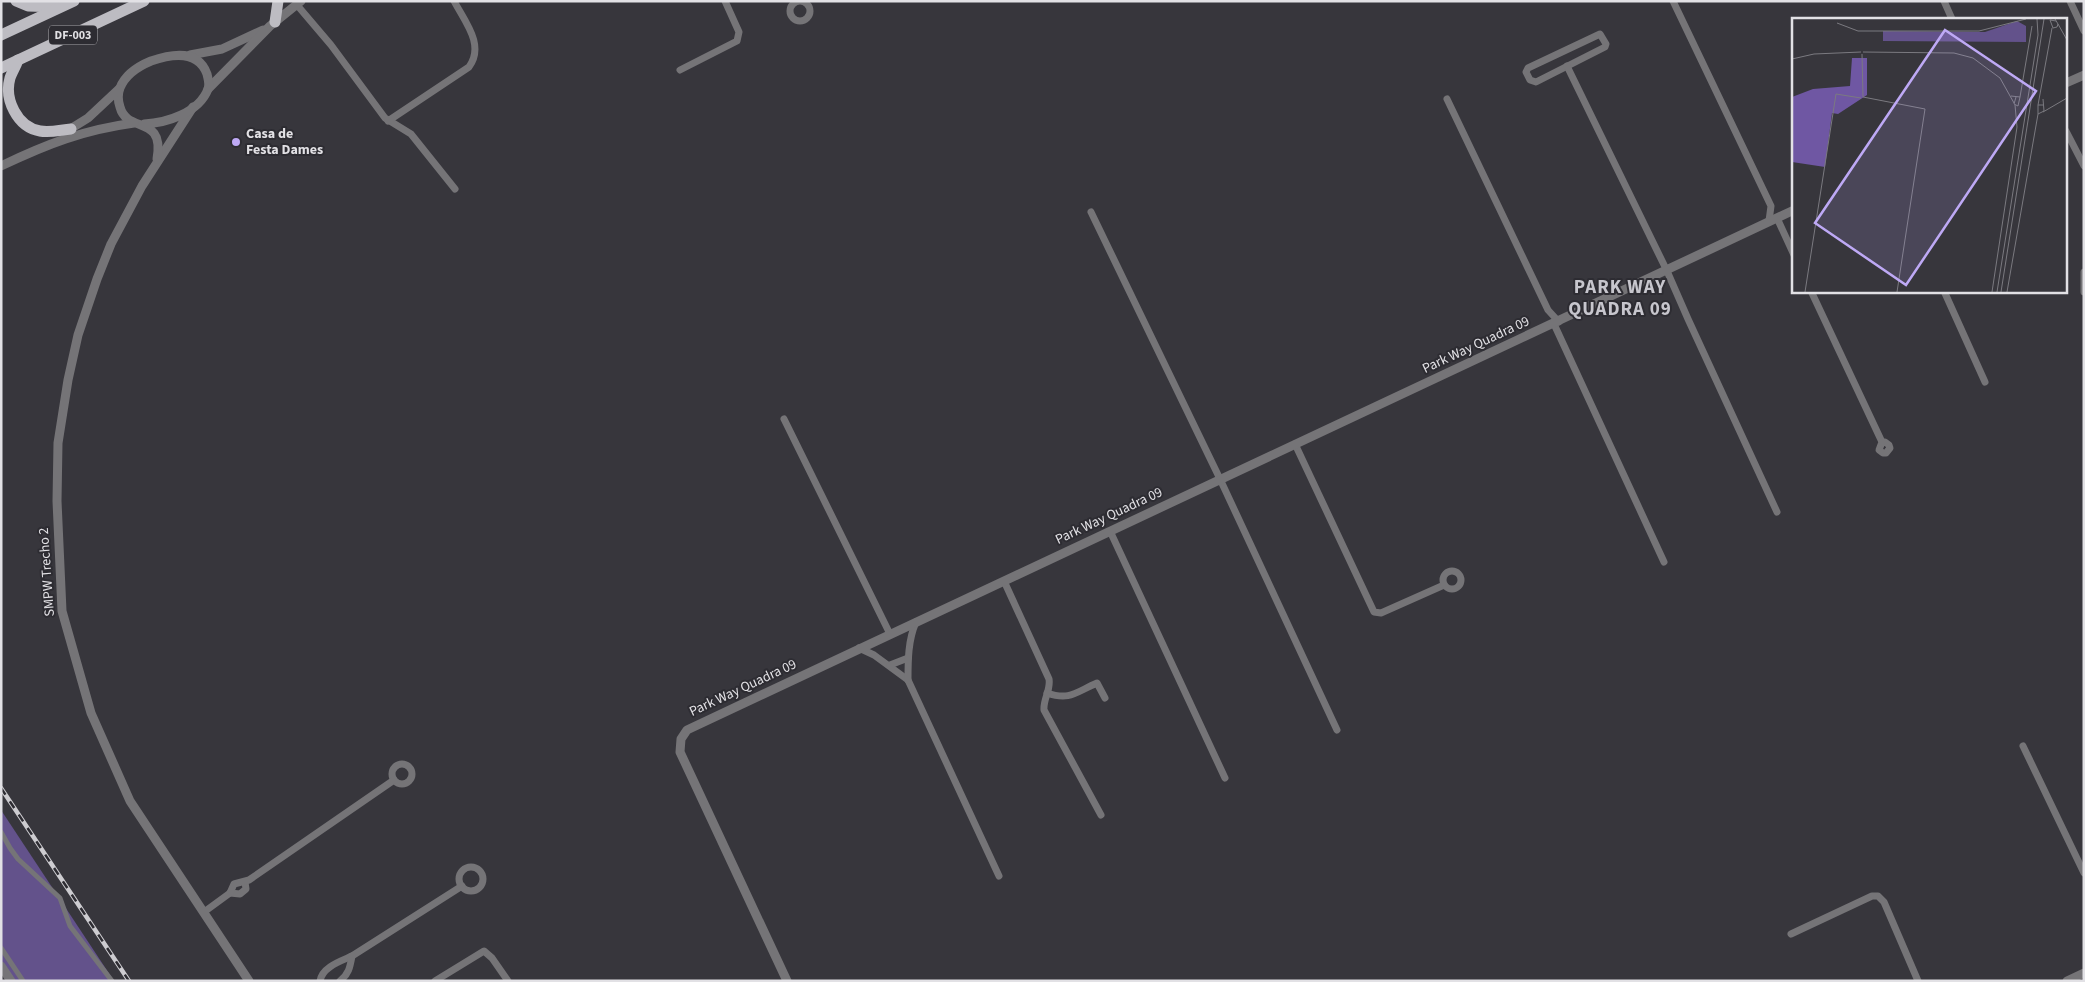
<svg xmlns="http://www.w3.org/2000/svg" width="2085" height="982" viewBox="0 0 2085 982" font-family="'Source Sans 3',sans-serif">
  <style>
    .green { fill: #63528b }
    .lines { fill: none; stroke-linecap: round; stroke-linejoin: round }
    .pedestrian { stroke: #757477; stroke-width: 5 }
    .minor { stroke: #757477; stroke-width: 7 }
    .tertiary { stroke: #757477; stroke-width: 9 }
    .trunk { stroke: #bdbcc2; stroke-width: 11 }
    .rail-casing { stroke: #cdccd0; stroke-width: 4.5 }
    .rail { stroke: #2d2c32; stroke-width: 2.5; stroke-dasharray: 8; stroke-linecap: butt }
    .poi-dot { fill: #bea9f5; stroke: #2d2c32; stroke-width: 2 }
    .labels { text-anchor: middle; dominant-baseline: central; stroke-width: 4; stroke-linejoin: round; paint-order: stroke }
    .shield { fill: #2d2c32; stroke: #acabaf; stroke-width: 1 }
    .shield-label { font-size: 12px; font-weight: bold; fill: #e2e1e5 }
    .poi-label { font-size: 14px; font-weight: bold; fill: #e2e1e5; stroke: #2d2c32; text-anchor: start }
    .street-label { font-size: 14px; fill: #e2e1e5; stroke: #2d2c32 }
    .district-label { font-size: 19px; font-weight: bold; letter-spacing: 1px; fill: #c7c6cd; stroke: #2d2c32 }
    .inset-road { fill: none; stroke: #7b7a80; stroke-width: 1 }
    .view { fill: #bea9f5; fill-opacity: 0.15; stroke: #bea9f5; stroke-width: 2.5 }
    .inset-edge { fill: none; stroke: #e2e1e5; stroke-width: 2.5 }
  </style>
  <rect width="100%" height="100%" fill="#37363c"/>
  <polygon class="green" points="1,810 114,981 12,981 1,966"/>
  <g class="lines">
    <g class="pedestrian">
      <polyline points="1,832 10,848 18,859 60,898 70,926 112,981"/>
      <polyline points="1,948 23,981"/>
    </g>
    <g class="minor">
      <polyline points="1673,1 1771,206 1769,221"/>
      <polyline points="1944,1 1952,19"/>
      <polyline points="2070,1 2084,31"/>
      <circle cx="800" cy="11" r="10"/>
      <polyline points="297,5 331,45 385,118 411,134 455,189"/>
      <polygon points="1600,34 1606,44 1605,47 1536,82 1530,80 1526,72 1528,68"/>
      <polyline points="1567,66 1667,271 1688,319 1777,512"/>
      <polyline points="680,70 737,41 739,32 725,1"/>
      <polyline points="1447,99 1548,310 1559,322"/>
      <path d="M 388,121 L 469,67 C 485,45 465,22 454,1"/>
      <polyline points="2066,131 2084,166"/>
      <polyline points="1091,212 1220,479 1337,730"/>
      <polyline points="1777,218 1794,255"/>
      <polyline points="2084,272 2084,292"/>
      <polyline points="1811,291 1882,442 1885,442 1889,445 1890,448 1886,453 1883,453 1879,450 1882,442"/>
      <polyline points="1944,291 1985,382"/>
      <polyline points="1554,324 1664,562"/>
      <polyline points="784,419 890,634"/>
      <polyline points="1295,444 1374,612 1381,613 1444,585"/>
      <polyline points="1110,531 1225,778"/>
      <circle cx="1452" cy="580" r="9"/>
      <path d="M 1004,581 L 1049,679 C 1051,690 1043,699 1044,710 L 1101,815"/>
      <polyline points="859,648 874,655 908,680 999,876"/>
      <polyline points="890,665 908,658"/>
      <path d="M 908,680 C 908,661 908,640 916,622"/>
      <path d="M 1047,693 C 1070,701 1076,692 1097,683 L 1105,698"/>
      <polyline points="2023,746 2084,873"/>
      <circle cx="402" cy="774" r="10"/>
      <circle cx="471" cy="879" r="12"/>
      <polyline points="230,893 240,894 246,889 245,882"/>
      <polyline points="204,912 230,893 234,884 249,880 394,780"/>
      <polyline points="1791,934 1872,896 1878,896 1884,902 1918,981"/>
      <path d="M 320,981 C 322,967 341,961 352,956 L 462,886"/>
      <path d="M 340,981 C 349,974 350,967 352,956"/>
      <polyline points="435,981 484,951 492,958 508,981"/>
    </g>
    <g class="tertiary">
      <polyline points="190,55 222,49 263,30"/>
      <polyline points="2066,83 2084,75"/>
      <polyline points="208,89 270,26 301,1"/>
      <polyline points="193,107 142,186 111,244 97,279 78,335 68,380 58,443 57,501 62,611 91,713 130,801 249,981"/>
      <path d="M 144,124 C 166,123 199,113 208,89 C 210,84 208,79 207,74 C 198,49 171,54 151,61 C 139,66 125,75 120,88 C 118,93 118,101 120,107 C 127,134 165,114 157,159"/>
      <polyline points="67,131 88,118 119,89"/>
      <path d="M 1,166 C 47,144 83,130 134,123"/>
      <polyline points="1,966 11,981"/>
      <polyline points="787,981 680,752 681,739 687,730 1794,210"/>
      <polyline points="2067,981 2084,973"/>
    </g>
    <g class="trunk">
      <polyline points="16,1 28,6 58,7"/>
      <polyline points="275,22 278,1"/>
      <polyline points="1,35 74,1"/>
      <path d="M 18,60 C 16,66 12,72 10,78 C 4,99 17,127 40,131 C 50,133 60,130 71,129"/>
      <polyline points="1,68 144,1"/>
    </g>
    <g class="rail-casing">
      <polyline id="rail" points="1,788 129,981"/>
    </g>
    <use href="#rail" class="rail"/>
  </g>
  <circle class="poi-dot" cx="236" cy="142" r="5"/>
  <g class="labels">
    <rect class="shield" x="49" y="25.5" width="48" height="19" rx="4"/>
    <g class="shield-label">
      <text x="73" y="35">DF-003</text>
    </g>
    <g class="poi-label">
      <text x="246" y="134">Casa de<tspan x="246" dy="16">Festa Dames</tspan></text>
    </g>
    <g class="street-label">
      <text transform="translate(1476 345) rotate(-25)">Park Way Quadra 09</text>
      <text transform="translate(1109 516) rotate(-25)">Park Way Quadra 09</text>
      <text transform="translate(47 572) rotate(-94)">SMPW Trecho 2</text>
      <text transform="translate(743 688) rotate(-25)">Park Way Quadra 09</text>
    </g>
    <g class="district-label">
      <text x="1620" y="287">PARK WAY<tspan x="1620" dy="22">QUADRA 09</tspan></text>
    </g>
  </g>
  <g transform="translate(1792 18)">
    <rect width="275" height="275" fill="#37363c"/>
    <path d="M 225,3 L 234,8 L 234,24 L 91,23 L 91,13 L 193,14 Z" fill="#63528b"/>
    <path d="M 60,40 L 75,40 L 75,77 L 46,96 L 40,95 L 33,149 L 0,144 L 0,79 L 21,71 L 58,68 Z" fill="#6f57a3"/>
    <path class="inset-road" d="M 263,1 L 266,6 L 265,9 L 261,10 L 258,2 L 264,3M 45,5 L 66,13 L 187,13 L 234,1M 266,6 L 275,22M 71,34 L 162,35 L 181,40 L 208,60 L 222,85M 70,36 L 71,79M 0,41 L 22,36 L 69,34M 219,78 L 228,79 L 226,88 L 222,86 L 224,79M 71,79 L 133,91 L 105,274M 228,79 L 240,8M 251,81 L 252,93 L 246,96 L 246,87 L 251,87M 246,87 L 260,10M 251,94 L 275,80M 13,274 L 44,76 L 69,80M 200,274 L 225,109 L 223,87M 205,274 L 246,17 L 245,1M 209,274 L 252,1M 215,274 L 246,96"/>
    <path class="view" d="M 153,12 L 244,73 L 114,267 L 23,205 Z"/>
    <rect width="275" height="275" class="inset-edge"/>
  </g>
  <rect width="2085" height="982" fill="none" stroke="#e2e1e5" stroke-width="5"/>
</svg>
